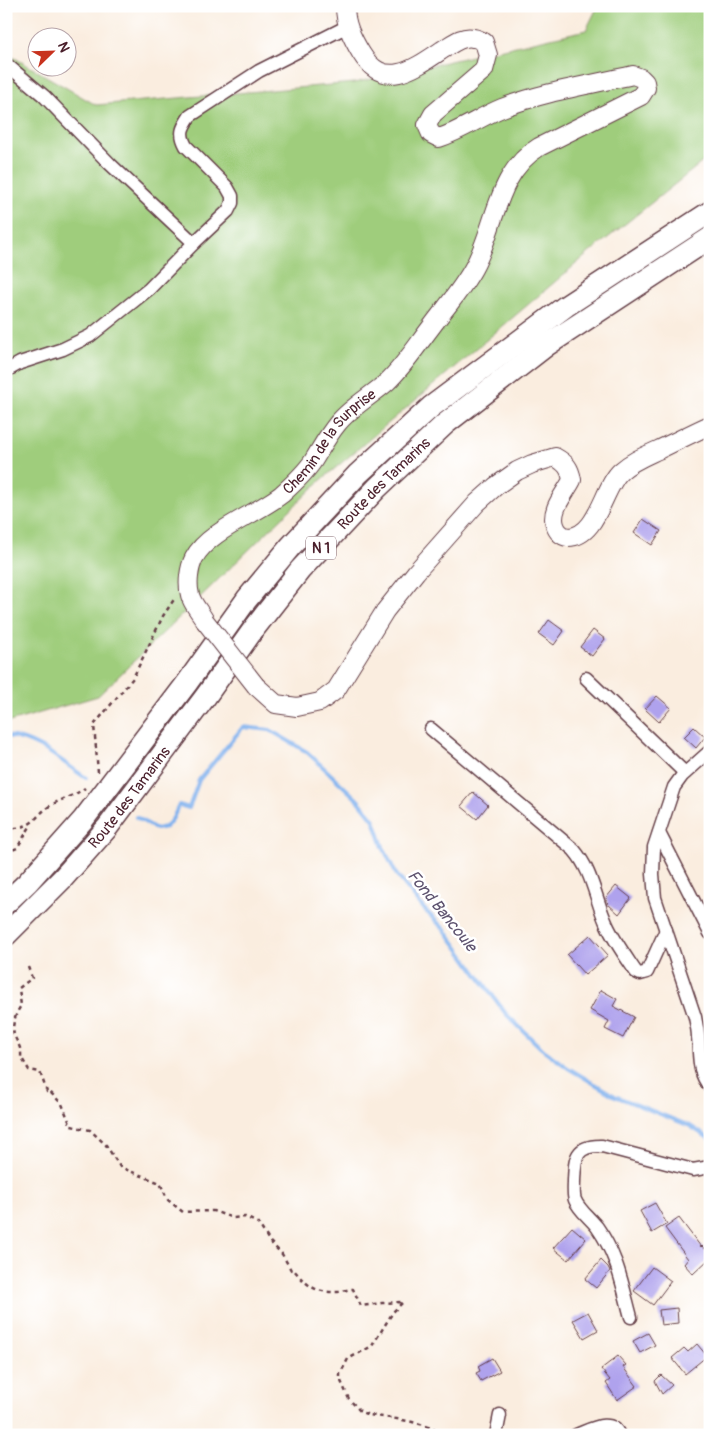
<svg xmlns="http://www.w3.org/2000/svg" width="716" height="1441" viewBox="0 0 716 1441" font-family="Pangolin,sans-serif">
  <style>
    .green { fill: #9fcd7b; stroke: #747653 }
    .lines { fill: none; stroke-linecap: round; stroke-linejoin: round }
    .stream { stroke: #83b3ee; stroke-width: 4 }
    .building { fill: #afa2ed }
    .minor-casing { stroke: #643e46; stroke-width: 15 }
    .secondary-casing { stroke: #643e46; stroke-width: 20 }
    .trunk-casing { stroke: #643e46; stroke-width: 24 }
    .path { stroke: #643e46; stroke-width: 2.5; stroke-dasharray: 4 4; stroke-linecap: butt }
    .minor { stroke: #fff; stroke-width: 12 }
    .secondary { stroke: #fff; stroke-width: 18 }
    .trunk { stroke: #fff; stroke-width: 21 }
    .secondary-bridge-casing { stroke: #643e46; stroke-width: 20; stroke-linecap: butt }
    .secondary-bridge { stroke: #fff; stroke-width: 18 }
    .labels { text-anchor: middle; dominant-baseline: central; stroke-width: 5; stroke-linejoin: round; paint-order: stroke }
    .shield { fill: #fff; stroke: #80626b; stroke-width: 1 }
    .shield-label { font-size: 14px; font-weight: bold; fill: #4a1f2b }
    .street-label { font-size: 15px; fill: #4a1f2b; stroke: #fff }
    .water-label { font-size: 16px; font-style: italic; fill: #5e536f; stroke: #fff }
  </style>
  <rect width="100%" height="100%" fill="#fff"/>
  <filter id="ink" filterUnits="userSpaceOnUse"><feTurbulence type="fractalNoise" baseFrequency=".02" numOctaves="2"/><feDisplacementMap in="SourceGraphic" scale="10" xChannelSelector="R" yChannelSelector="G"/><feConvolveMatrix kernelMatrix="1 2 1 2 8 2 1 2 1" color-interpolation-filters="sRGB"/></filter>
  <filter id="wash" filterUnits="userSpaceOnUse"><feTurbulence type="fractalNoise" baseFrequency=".0096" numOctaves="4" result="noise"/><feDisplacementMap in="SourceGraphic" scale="20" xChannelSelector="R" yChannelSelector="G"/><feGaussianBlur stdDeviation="1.12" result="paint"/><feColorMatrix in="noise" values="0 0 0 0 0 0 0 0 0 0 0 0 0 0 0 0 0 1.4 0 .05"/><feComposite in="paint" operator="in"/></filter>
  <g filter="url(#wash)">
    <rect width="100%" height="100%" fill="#faeddf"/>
    <polygon class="green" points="598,6 710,6 710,156 589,253 319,482 98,696 6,723 6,53 96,105 354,83 586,30"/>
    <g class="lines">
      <g class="stream">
        <path d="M 6,736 C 37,739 61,761 86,778"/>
        <polyline points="136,817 156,829 166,827 173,818 179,805 189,808 199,780 243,727 270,730 307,752 359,801 374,820 383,847 396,874 425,910 445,930 506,1014 541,1048 568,1068 615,1096 690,1126 710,1139"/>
      </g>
    </g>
    <g id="blocks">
      <g class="building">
        <polygon points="643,519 661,531 652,545 634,533"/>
        <polygon points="549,620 564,631 554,645 539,634"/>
        <polygon points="593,630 605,639 592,656 580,647"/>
        <polygon points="657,696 671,708 659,722 645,709"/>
        <polygon points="694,727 705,737 696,748 684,737"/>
        <polygon points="473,792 488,805 477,819 461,806"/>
        <polygon points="616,886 631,898 619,914 608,904 606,898"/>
        <polygon points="590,935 608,955 585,975 567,955"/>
        <polygon points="601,990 617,999 613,1006 634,1017 623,1038 605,1029 609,1021 590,1010"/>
        <polygon points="655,1203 667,1224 652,1233 640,1211"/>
        <polygon points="679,1218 701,1247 702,1246 710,1254 710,1258 693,1274 684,1264 688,1259 665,1228"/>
        <polygon points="572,1227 586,1239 568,1260 553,1248"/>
        <polygon points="601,1260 608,1267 610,1271 596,1288 585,1279"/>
        <polygon points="652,1267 671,1281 653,1305 634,1291"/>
        <polygon points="677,1308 678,1323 661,1325 659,1310"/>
        <polygon points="588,1312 598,1330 584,1338 573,1320"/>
        <polygon points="648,1333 655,1345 640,1353 633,1341"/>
        <polygon points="697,1344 707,1356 685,1374 672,1358 684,1348 688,1352"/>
        <polygon points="618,1356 626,1365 623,1367 637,1386 617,1400 606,1383 610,1380 601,1369"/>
        <polygon points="492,1358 500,1371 481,1381 476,1373 480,1371 478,1366"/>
        <polygon points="661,1375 672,1385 662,1394 655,1381"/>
      </g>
    </g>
  </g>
  <g filter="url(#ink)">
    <use href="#blocks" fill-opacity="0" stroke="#643e46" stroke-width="1"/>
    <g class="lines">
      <g class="minor-casing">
        <g id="minor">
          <polyline points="6,64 44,96 110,164 194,243"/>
          <path d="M 6,371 L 20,363 L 63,349 L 90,336 L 149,289 L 194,243 L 228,211 L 232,203 L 232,196 L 227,187 L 186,146 C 179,133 182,128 190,116 L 259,71 L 348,26"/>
          <polyline points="586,678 685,773"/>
          <path d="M 431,729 L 574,850 C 593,872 595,899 607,925 C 615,942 626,957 636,972 L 640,974 L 647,972 L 666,930"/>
          <path d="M 710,751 L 682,776 L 674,787 L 654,847 L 653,874 L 655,898 L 695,1017 C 696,1023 698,1030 698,1037 C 700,1055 697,1072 710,1087"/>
          <polyline points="659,833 710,933"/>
          <path d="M 631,1317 C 626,1299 622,1279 615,1261 C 611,1250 604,1237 597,1227 C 590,1218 579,1210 575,1200 C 573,1195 574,1187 574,1181 C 575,1158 575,1145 602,1146 L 693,1170 L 710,1167"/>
          <polyline points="496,1435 500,1415"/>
          <path d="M 576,1435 C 590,1430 611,1417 619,1435"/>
        </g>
      </g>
      <g class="secondary-casing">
        <g id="secondary">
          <path id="s1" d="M 205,621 C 201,613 192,604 190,595 C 187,584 189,568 194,558 C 208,531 257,514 282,494 C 292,485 305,473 313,461 C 321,448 328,435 338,423 C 351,407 371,396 387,382 C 404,366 418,344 432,326 C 446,307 463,288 474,267 C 496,227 496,173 539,147 L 641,96 L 646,88 L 645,82 L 641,78 L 633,75 C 589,85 543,92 502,108 C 480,117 461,131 439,138 L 431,134 L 427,125 L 433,114 L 484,70 L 488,55 L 484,42 C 481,41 477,38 473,38 C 462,35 451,45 442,50 C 414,69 384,91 361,53 C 352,38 345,24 345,6"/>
          <path d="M 256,686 L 276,704 L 297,707 L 320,702 L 336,690 L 385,611 L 416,572 L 477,503 L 496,486 L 517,471 L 532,464 L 555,457 C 566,463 570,468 572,480 C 565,494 550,509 555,525 C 557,531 561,536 568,537 C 598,537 603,487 621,471 C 632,461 645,456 658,450 C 675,442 692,433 710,425"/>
        </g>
      </g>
      <g class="trunk-casing">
        <g id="trunk">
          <polyline points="6,903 27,883 83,820 187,683 247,599 290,547 358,474 431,407 566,306 710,212"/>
          <path id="s2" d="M 6,935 L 63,878 L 107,828 L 206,696 L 253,630 L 300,570 L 377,488 L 445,424 L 547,345 L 710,238"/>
        </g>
      </g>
      <g class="path">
        <polyline points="98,772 94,725 133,678 163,616 175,598"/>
        <path d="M 6,829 C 39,827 31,817 53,804 C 64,798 76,795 85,788"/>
        <polyline points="6,853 17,848 31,825"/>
        <path d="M 28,967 L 32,978 L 19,988 L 21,1006 C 16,1012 11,1027 14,1034 C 16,1042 22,1047 21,1057 L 29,1070 L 40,1072 L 47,1092 L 50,1092 L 62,1104 L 71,1126 L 90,1130 L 106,1145 L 120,1167 L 160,1183 L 168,1200 L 183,1212 L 213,1211 L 233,1218 L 245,1217 L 258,1223 L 270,1242 L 282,1254 L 291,1270 L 294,1270 C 307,1286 316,1293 338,1292 C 343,1291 348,1289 353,1289 L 361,1306 L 382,1303 L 403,1302 L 393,1312 L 372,1346 L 348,1359 L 340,1374 L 340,1379 L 349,1399 L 361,1412 L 369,1415 C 388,1418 427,1421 443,1435"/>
      </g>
      <use href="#minor" class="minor"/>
      <use href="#secondary" class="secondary"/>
      <use href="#trunk" class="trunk"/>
      <g class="secondary-bridge-casing">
        <polyline id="secondary-bridge" points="205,621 256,686"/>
      </g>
      <use href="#secondary-bridge" class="secondary-bridge"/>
    </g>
  </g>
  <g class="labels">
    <rect class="shield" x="306" y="536.5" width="30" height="23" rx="4"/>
    <g class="shield-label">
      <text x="321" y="548">N 1</text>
    </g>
    <g class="street-label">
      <text stroke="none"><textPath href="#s1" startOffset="249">Chemin de la Surprise</textPath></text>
      <text stroke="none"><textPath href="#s2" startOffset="590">Route des Tamarins</textPath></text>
      <text stroke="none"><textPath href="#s2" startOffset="185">Route des Tamarins</textPath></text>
    </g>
    <g class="water-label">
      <text transform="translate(442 911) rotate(51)">Fond Bancoule</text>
    </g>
  </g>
  <rect width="716" height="1441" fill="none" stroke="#fff" stroke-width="25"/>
  <g transform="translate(52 52) rotate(67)"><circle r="24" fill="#ffffff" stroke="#b7a5aa"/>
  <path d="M0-4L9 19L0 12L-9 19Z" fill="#c8321e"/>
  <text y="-8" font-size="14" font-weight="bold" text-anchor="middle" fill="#4a1f2b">N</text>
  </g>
</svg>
